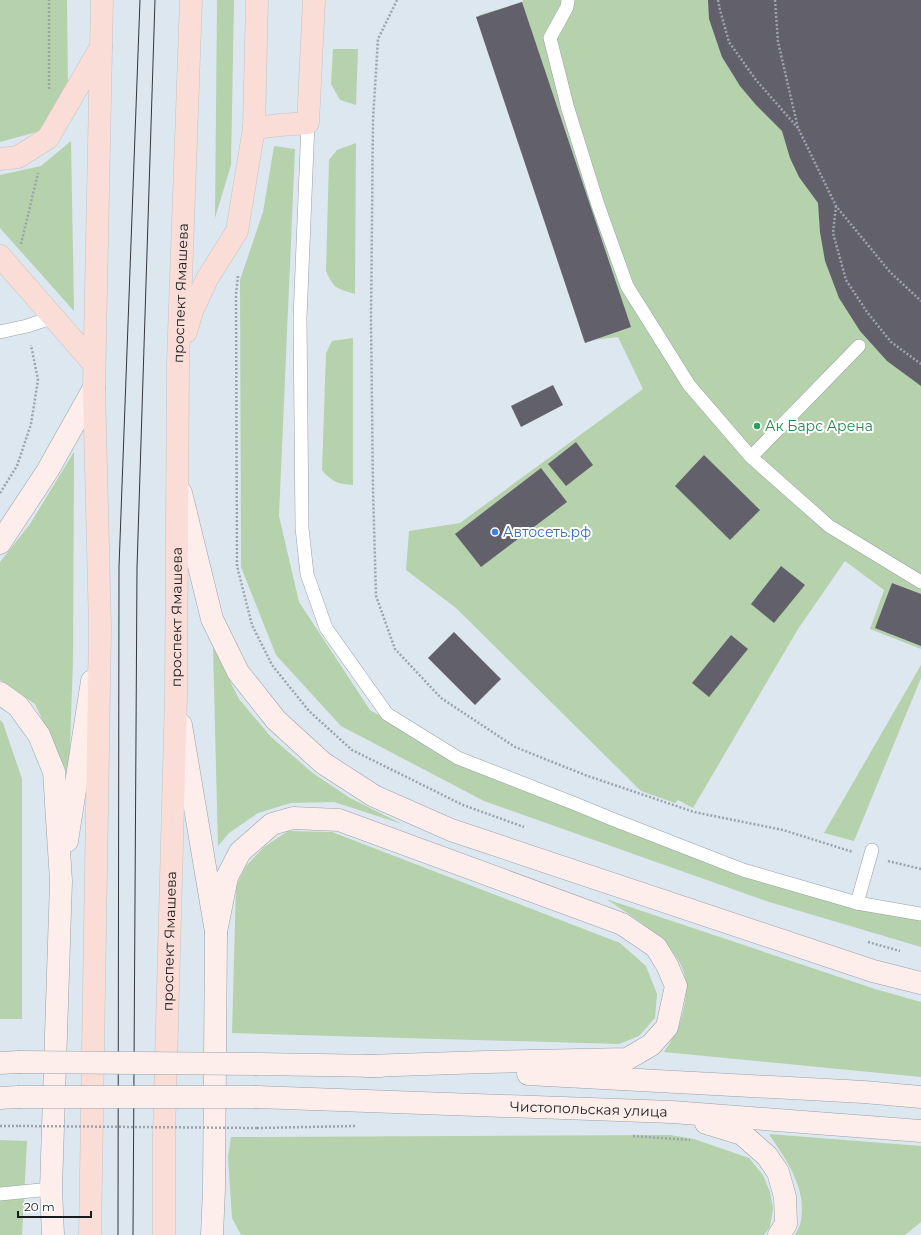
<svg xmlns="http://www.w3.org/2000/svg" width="921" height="1235" viewBox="0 0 921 1235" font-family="Montserrat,sans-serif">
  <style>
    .green { fill: #b5d2ac }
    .building { fill: #62616b }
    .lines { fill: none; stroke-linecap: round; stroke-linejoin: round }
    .service-casing { stroke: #97a0a9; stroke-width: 14 }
    .secondary-casing { stroke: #97a0a9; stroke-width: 23 }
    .primary-casing { stroke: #c3c4c4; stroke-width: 23 }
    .path { stroke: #9ca4ab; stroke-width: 2.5; stroke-dasharray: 2 2; stroke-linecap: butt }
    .service { stroke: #fff; stroke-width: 13 }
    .secondary { stroke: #fdeeeb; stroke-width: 22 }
    .primary { stroke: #fbddd7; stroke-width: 22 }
    .tram { stroke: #33373b; stroke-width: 1 }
    .secondary-bridge-casing { stroke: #97a0a9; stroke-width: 23; stroke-linecap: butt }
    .path-bridge { stroke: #9ca4ab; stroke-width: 2.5; stroke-dasharray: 2 2; stroke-linecap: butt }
    .secondary-bridge { stroke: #fdeeeb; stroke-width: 22 }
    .leisure-dot { fill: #2e9e5b; stroke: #fff; stroke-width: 1.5 }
    .shop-dot { fill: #3f7fe0; stroke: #fff; stroke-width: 1.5 }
    .labels { text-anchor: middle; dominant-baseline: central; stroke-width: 4; stroke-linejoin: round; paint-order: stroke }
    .street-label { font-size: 14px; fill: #171b1e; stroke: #fff }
    .leisure-label { font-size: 14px; fill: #27864d; stroke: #fff; text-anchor: start }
    .shop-label { font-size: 14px; fill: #366cbe; stroke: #fff; text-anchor: start }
  </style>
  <rect width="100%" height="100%" fill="#dde7ef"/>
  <g class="green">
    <polygon points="0,0 67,0 68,86 40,131 0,142"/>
    <polygon points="217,0 234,0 231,165 215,218"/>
    <polygon points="523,0 921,0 921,649 870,629 884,590 845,561 798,629 693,808 678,800 675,803 641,791 456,608 406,570 409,531 460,523 643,389 618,337 584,341 479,15 522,2"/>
    <polygon points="333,49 358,49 356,105 340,100 331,84"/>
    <polygon points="71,141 74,311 0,228 0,175 41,166"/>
    <path d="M 356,143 L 355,294 C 336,288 334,289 326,271 L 329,160 L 337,150 Z"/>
    <polygon points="274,146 295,149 279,516 299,602 370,710 460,763 739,871 921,915 921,947 766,901 484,801 341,726 276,655 241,567 240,280 263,212"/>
    <path d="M 353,338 L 353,485 C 338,484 332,482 322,470 L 326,353 L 332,341 Z"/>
    <polygon points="74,452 73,660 69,777 35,704 0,680 0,562 30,524"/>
    <polygon points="213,647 239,699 271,737 314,774 350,798 402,824 334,802 291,803 258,813 229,833 218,846"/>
    <polygon points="921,665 921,678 854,841 824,833"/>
    <polygon points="0,720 3,723 22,779 22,1019 0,1019"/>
    <polygon points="288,831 332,832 620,943 646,966 657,994 655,1018 639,1036 619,1044 232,1033 236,886 246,866 264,847"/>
    <path d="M 606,899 L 875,989 L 921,1002 L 921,1077 L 664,1052 C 669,1044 675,1035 679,1025 C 684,1010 688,993 685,977 C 680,946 631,915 606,899 Z"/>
    <path d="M 769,1134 L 921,1146 L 921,1222 L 905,1235 L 795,1235 C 797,1231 800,1226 801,1221 C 807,1187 786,1160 769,1134 Z"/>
    <polygon points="670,1135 694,1139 749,1158 763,1175 770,1192 773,1209 770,1227 764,1235 241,1235 232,1218 228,1157 231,1137"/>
    <polygon points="0,1140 27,1141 22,1235 0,1235"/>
  </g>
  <g class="building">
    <polygon points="708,0 921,0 921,386 887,361 860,331 839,298 825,261 820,232 818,203 799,177 790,158 782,131 756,105 740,86 722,57 709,19"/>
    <polygon points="522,2 631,327 585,343 476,17"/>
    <polygon points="553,385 563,405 521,427 511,406"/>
    <polygon points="576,442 593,465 566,486 548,464"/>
    <polygon points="704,455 760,510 730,540 675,486"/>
    <polygon points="541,468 567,502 481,567 455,534"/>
    <polygon points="781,566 805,585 774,623 751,604"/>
    <polygon points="892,583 921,594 921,646 875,628"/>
    <polygon points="454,632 501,679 475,705 428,658"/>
    <polygon points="731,635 748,649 709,697 692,683"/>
  </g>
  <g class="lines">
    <g class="service-casing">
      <g id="service">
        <polyline points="568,0 567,7 550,38 568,109 598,205 627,286 689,385 751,457 829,526 921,582"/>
        <polyline points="308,123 300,318 302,528 307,574 326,628 387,714 458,758 573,803 617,821 743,870 857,903 921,914"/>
        <polyline points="0,332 27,326 54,317"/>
        <polyline points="751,457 859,346"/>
        <polyline points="857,903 872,850"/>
        <polyline points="0,1194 51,1189"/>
      </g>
    </g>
    <g class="secondary-casing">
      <g id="secondary">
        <polyline points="181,493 212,619 238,672 276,720 323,763 374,796 451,830 873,971 921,983"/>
        <polyline points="0,543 48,470 94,388"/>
        <polyline points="0,693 18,706 39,735 54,772 61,881 51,1189 53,1235"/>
        <polyline points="181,725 216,932 214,1189 212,1235"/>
        <polyline points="67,841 92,681"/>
        <polyline points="216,932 227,877 240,852 272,824 293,818 339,820 622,924 656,947 667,965 676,986 667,1027 651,1045 627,1059 485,1062 367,1066"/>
        <polyline points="0,1063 18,1062"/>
        <polyline points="257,1064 381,1066"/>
        <polyline points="528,1074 864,1092 921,1097"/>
        <path id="s1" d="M 257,1097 L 672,1112 L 921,1131"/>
        <polyline points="0,1098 18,1097"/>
        <polyline points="706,1123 742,1134 767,1156 778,1172 785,1197 786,1224 779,1235"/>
      </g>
    </g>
    <g class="primary-casing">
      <g id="primary">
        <polyline points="254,128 280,125 308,123 314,0"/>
        <polyline points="0,159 18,157 48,138 101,47"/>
        <polyline points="0,256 94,364"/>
        <polyline points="186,332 192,311 207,279 237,231 254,128 257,0"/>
        <polyline points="90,1235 100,627 94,388 102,0"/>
        <path id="s2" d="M 164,1235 L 164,1135 L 176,696 L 178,362 L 191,0"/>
      </g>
    </g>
    <g class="path">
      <polyline points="397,0 378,39 373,119 371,320 373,490 376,596 395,649 441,698 515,747 585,775 694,812 783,830 853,852"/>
      <polyline points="718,0 720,10 729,42 756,80 798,128"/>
      <polyline points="775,0 778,42 798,128 836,206 890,272 921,301"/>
      <polyline points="49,89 49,0"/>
      <polyline points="836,206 833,233 846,280 867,312 891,342 921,364"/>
      <polyline points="21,244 38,173"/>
      <polyline points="238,276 236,294 237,566 252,625 272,665 309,711 352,750 463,805 524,827"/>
      <polyline points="0,493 17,466 31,424 38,380 31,345"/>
      <polyline points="888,861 921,869"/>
      <polyline points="868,942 900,951"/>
      <polyline points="0,1126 19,1126"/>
      <polyline points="257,1128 356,1126"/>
      <polyline points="633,1136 690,1140"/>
    </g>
    <use href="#service" class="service"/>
    <use href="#secondary" class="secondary"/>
    <use href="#primary" class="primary"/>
    <g class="tram">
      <polyline points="118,1235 119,567 140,0"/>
      <polyline points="133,1235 137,568 155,0"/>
    </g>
    <g class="secondary-bridge-casing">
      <g id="secondary-bridge">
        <polyline points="18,1062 257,1064"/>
        <polyline points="18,1097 257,1097"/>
      </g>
    </g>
    <polyline class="path-bridge" points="19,1126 257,1128"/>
    <use href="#secondary-bridge" class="secondary-bridge"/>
  </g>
  <circle class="leisure-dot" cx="757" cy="426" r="4"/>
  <circle class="shop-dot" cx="495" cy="532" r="4"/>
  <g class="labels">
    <g class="street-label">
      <text stroke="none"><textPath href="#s2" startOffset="942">проспект Ямашева</textPath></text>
      <text stroke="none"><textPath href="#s2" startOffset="618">проспект Ямашева</textPath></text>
      <text stroke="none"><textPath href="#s2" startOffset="294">проспект Ямашева</textPath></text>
      <text stroke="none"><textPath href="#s1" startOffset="332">Чистопольская улица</textPath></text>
    </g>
    <g class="leisure-label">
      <text x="765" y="426">Ак Барс Арена</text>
    </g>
    <g class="shop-label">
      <text x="503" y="532">Автосеть.рф</text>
    </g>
  </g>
  <path d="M18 1211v6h73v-6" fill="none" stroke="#171b1e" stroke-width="2"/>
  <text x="24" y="1211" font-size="12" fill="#171b1e" stroke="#ffffff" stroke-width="3" paint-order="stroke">20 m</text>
</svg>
